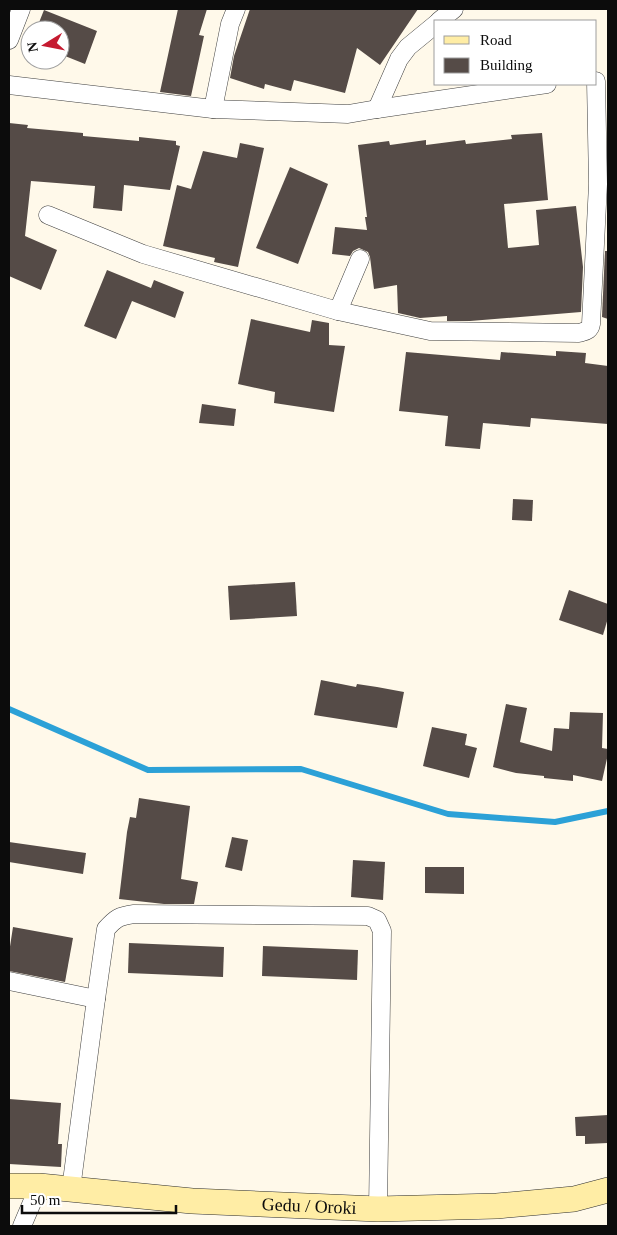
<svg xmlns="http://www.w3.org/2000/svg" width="617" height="1235" viewBox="0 0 617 1235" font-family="'Times New Roman',serif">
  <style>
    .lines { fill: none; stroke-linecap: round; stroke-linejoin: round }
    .stream { stroke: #2ca1d7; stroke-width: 6 }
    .building { fill: #554b47 }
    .street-casing { stroke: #3f3f3f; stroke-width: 19 }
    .secondary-casing { stroke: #2e2e2e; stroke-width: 26 }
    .street { stroke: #fff; stroke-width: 18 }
    .secondary { stroke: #ffeda5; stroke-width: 25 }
    .labels { text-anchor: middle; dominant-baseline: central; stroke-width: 5; stroke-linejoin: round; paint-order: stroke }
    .street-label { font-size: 18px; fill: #0c0c0c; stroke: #fff }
  </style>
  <rect width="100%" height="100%" fill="#fff9ea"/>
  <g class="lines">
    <polyline class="stream" points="9,709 148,770 301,769 448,814 555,822 608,811"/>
  </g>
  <g class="building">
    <polygon points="178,9 207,9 199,35 204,36 191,96 160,92"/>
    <polygon points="250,9 418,9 380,65 357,48 345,93 294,80 291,91 265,84 264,89 230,78 234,56"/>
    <polygon points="44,10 97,31 85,64 60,54 60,30 36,30"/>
    <polygon points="9,123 28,125 27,128 83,133 83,136 139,141 139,137 176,141 176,145 180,146 170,190 124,185 122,211 93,208 95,186 31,181 25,236 57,250 41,290 9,276"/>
    <polygon points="542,133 548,200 504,204 508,248 539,245 536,210 576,206 583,267 581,312 470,321 447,321 447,316 420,318 398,313 397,285 374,289 370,257 368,252 359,248 353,251 350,256 332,254 335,227 367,230 365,217 367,217 358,145 389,141 390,145 426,140 426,145 465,140 466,144 512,139 511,135"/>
    <polygon points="240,143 264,148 238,267 214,262 215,258 163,246 177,185 191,189 203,151 237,158"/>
    <polygon points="290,167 328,184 298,264 256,248"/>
    <polygon points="605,251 608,251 608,319 602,317"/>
    <polygon points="107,270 151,288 154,280 184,292 175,318 132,301 116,339 84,326"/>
    <polygon points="251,319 310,332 312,320 329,323 329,345 345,346 334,412 274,403 275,392 238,384"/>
    <polygon points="556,351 586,353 585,363 608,366 608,424 531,418 530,427 483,423 480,449 445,446 448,416 399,411 406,352 500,360 501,352 556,356"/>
    <polygon points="202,404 236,409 234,426 199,423"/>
    <polygon points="513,499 533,500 532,521 512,520"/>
    <polygon points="295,582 297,616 230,620 228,586"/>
    <polygon points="569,590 608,604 608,618 603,635 559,620"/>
    <polygon points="321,680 356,687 357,684 377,687 404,692 397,728 314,715"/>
    <polygon points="506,704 527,708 520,742 552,751 554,728 569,729 570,712 603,713 602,748 608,749 608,754 602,781 573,775 573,781 544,778 544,776 516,773 493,767"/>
    <polygon points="432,727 467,734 465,745 477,748 469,778 423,766"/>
    <polygon points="139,798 190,806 181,879 198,882 194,904 164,904 119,899 127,832 130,817 136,818"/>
    <polygon points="232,837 248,840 242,871 225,867"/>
    <polygon points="9,842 86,853 83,874 9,862"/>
    <polygon points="353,860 385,862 383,900 351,897"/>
    <polygon points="425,867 464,867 464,894 425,893"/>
    <polygon points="13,927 73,938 65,982 9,971 9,953"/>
    <polygon points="129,943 224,947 223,977 128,973"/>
    <polygon points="263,946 358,950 357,980 262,976"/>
    <polygon points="9,1099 61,1103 58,1144 62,1144 61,1167 9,1164"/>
    <polygon points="608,1115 608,1143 585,1144 585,1136 576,1136 575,1117"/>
  </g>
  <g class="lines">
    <g class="street-casing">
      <g id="street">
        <polyline points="439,21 454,9"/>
        <polyline points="9,40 21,9"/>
        <polyline points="9,85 213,109 348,114 377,109 547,84"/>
        <polyline points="213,109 230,24 236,9"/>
        <polyline points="377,109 399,59 408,47 436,24"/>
        <path d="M 48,215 L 143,254 L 338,311 L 430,331 L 579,333 C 585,331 590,331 591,324 L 598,184 L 596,81"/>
        <polyline points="338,311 360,259"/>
        <polyline points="9,981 96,999 71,1189"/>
        <path d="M 96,999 L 106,929 C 116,918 119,916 134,914 L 368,916 L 377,920 L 382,931 L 378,1209"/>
        <polyline points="22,1226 39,1186"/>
      </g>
    </g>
    <g class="secondary-casing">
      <g id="secondary">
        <path id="s1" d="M 9,1186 L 39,1186 L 192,1201 L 378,1209 L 497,1206 L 574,1199 L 608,1190"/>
      </g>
    </g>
    <use href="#street" class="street"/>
    <use href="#secondary" class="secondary"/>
  </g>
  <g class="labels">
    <g class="street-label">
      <text stroke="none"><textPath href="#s1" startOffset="301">Gedu / Oroki</textPath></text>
    </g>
  </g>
  <rect width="617" height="1235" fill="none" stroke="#0c0c0c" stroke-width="20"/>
  <rect x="434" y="20" width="162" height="65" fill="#ffffff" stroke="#9e9e9e"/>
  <rect x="444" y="36" width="25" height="8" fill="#ffeda5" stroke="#9e9e9e"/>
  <text x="480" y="45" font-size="15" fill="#0c0c0c">Road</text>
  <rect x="444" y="58" width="25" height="15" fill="#554b47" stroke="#9e9e9e"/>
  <text x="480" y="70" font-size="15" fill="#0c0c0c">Building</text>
  <g transform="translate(45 45) rotate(260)"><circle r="24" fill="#ffffff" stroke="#9e9e9e"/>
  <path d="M0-4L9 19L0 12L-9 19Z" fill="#c51a30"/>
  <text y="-8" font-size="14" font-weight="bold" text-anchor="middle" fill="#0c0c0c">N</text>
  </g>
  <path d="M22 1205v8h154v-8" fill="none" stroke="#0c0c0c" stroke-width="2.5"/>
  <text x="30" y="1205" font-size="15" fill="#0c0c0c" stroke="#ffffff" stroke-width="4" paint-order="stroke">50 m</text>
</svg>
